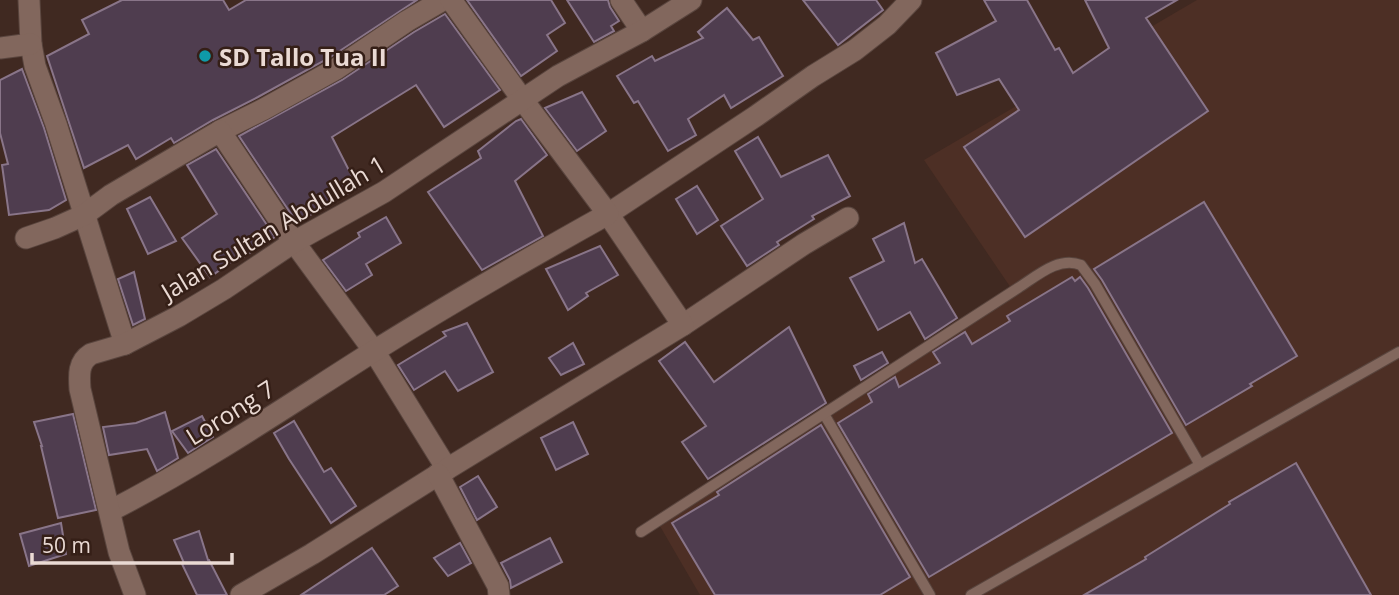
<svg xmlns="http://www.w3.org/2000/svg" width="1399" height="595" viewBox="0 0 1399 595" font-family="'Open Sans',sans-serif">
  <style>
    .built { fill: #4d2f25 }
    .building { fill: #4f3d4f; stroke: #897589; stroke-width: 2 }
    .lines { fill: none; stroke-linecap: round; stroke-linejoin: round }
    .service-casing { stroke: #59453e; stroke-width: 12 }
    .minor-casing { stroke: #59453e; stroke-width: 23 }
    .service { stroke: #82675d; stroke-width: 10 }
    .minor { stroke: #82675d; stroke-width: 21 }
    .culture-dot { fill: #0f9aa8; stroke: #351f17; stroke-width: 2.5 }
    .labels { text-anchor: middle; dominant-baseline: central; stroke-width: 5; stroke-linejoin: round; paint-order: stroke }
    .poi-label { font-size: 24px; font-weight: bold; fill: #eadad4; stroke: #351f17; text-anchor: start }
    .street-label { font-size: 24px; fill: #eadad4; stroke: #351f17 }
  </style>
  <rect width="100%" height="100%" fill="#402921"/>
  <polygon class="built" points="1197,0 1399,0 1399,595 700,595 657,521 1011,288 924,160"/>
  <g class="building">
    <polygon points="122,0 223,0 229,10 246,0 417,0 329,58 258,97 213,120 174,143 171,138 136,159 128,145 84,168 47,56 89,34 82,20"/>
    <polygon points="467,0 551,0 565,23 547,35 557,51 521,76"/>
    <polygon points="567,0 608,0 610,7 619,21 611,26 614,31 594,42"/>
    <polygon points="803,0 876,0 883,10 838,45"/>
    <polygon points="984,0 1027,0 1055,50 1059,48 1073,73 1109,48 1085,0 1177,0 1146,18 1208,111 1025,237 964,147 1019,110 999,79 957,95 936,53 996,21"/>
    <polygon points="727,8 753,40 759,37 783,76 731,108 724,95 688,119 696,135 668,151 638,101 634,103 617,76 652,56 655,61 703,38 698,32"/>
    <polygon points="445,14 500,90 444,127 416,85 332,137 358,188 332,202 297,223 239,136 342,80 414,32"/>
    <polygon points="22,69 44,128 66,200 49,210 9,215 2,165 8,164 0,133 0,80"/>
    <polygon points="582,92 606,131 577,151 545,108"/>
    <polygon points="521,119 547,155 515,181 543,236 482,270 428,192 481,158 478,151 516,121"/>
    <polygon points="758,137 781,177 828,155 850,196 812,216 814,219 777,242 779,245 747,266 721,226 763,199 735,151"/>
    <polygon points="216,149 275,237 243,257 241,255 210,277 182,238 217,214 187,165"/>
    <polygon points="697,186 718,220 697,234 676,199"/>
    <polygon points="150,197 176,241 148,254 127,209"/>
    <polygon points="1204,202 1297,356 1250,384 1252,386 1186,425 1102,280 1094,269"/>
    <polygon points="386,217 401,243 366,264 372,275 346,291 323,260 360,237 358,233"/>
    <polygon points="904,223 915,263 922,259 957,318 925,339 910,312 878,330 850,278 884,261 873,239"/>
    <polygon points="600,246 618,275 586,293 588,296 568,310 546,269"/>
    <polygon points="134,272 145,319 133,325 118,279"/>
    <polygon points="1072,277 1075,281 1080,277 1088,288 1172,433 929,577 838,423 872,402 868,394 895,377 899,387 940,363 933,352 965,332 972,344 1010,321 1007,316"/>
    <polygon points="467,323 493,372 458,391 445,371 414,390 398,365 446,336 443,332"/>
    <polygon points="789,327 826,403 708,479 682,442 706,426 659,361 685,342 714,382"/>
    <polygon points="573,343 584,364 561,375 549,358"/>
    <polygon points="882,352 888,363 861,380 854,366"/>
    <polygon points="165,412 178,458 157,471 147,449 109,455 103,427 136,423"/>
    <polygon points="73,414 96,510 58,518 41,446 42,446 34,422"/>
    <polygon points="202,416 213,437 188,453 172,431"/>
    <polygon points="294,421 324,472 331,468 356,506 331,523 289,459 274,433"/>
    <polygon points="573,422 588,454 556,470 541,438"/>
    <polygon points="821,425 910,577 880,595 715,595 672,523 719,495 717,492"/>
    <polygon points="1296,463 1371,595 1084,595 1146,559 1145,557 1230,504 1229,502"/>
    <polygon points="478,476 497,507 477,520 460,487"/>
    <polygon points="61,523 66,554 29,566 20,534"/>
    <polygon points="199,531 208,560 209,560 227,595 197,595 182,564 184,563 174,540"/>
    <polygon points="550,538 562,562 511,588 510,580 501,563"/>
    <polygon points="460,543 471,563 448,576 434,558"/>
    <polygon points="372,548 398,586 384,595 301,595"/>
  </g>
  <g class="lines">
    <g class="service-casing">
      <g id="service">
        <polyline points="824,414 930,595"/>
        <path d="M 641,532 L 1018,288 C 1037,276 1058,256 1081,265 L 1095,284 L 1200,465"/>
        <polyline points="971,595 1399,352"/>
      </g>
    </g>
    <g class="minor-casing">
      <g id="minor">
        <polyline points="29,0 31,44 35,66 56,124 125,344"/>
        <polyline points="621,0 642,31"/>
        <polyline points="0,48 31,44"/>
        <polyline points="220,131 264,109 336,69 407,21 443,0"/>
        <polyline points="26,238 55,228 84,215 111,195 220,131 294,242 374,351 447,469 312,554 241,595"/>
        <polyline points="683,325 804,244 848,218"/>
        <polyline points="447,469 683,325 608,214 756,116 813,76 855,50 887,25 911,0"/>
        <polyline points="438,474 498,586 499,595"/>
        <path d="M 110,511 C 202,464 287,406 374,351 C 451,303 529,258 608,214 L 522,99 L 451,0"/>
        <path d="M 135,595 L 119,552 L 80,389 C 79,375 78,362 91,354 L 125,344 L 179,316 L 224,289 L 294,242 L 384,192 L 558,76 L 642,31 L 691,0"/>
      </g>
    </g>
    <use href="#service" class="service"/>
    <use href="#minor" class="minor"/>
  </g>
  <circle class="culture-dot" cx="205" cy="56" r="7"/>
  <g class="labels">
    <g class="poi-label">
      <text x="219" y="56">SD Tallo Tua II</text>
    </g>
    <g class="street-label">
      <text transform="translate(273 227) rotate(-31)">Jalan Sultan Abdullah 1</text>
      <text transform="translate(230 412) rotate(-32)">Lorong 7</text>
    </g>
  </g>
  <path d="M32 553v10h200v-10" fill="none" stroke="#eadad4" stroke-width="3.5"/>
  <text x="42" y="553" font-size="21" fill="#eadad4" stroke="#351f17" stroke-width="5" paint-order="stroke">50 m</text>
</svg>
